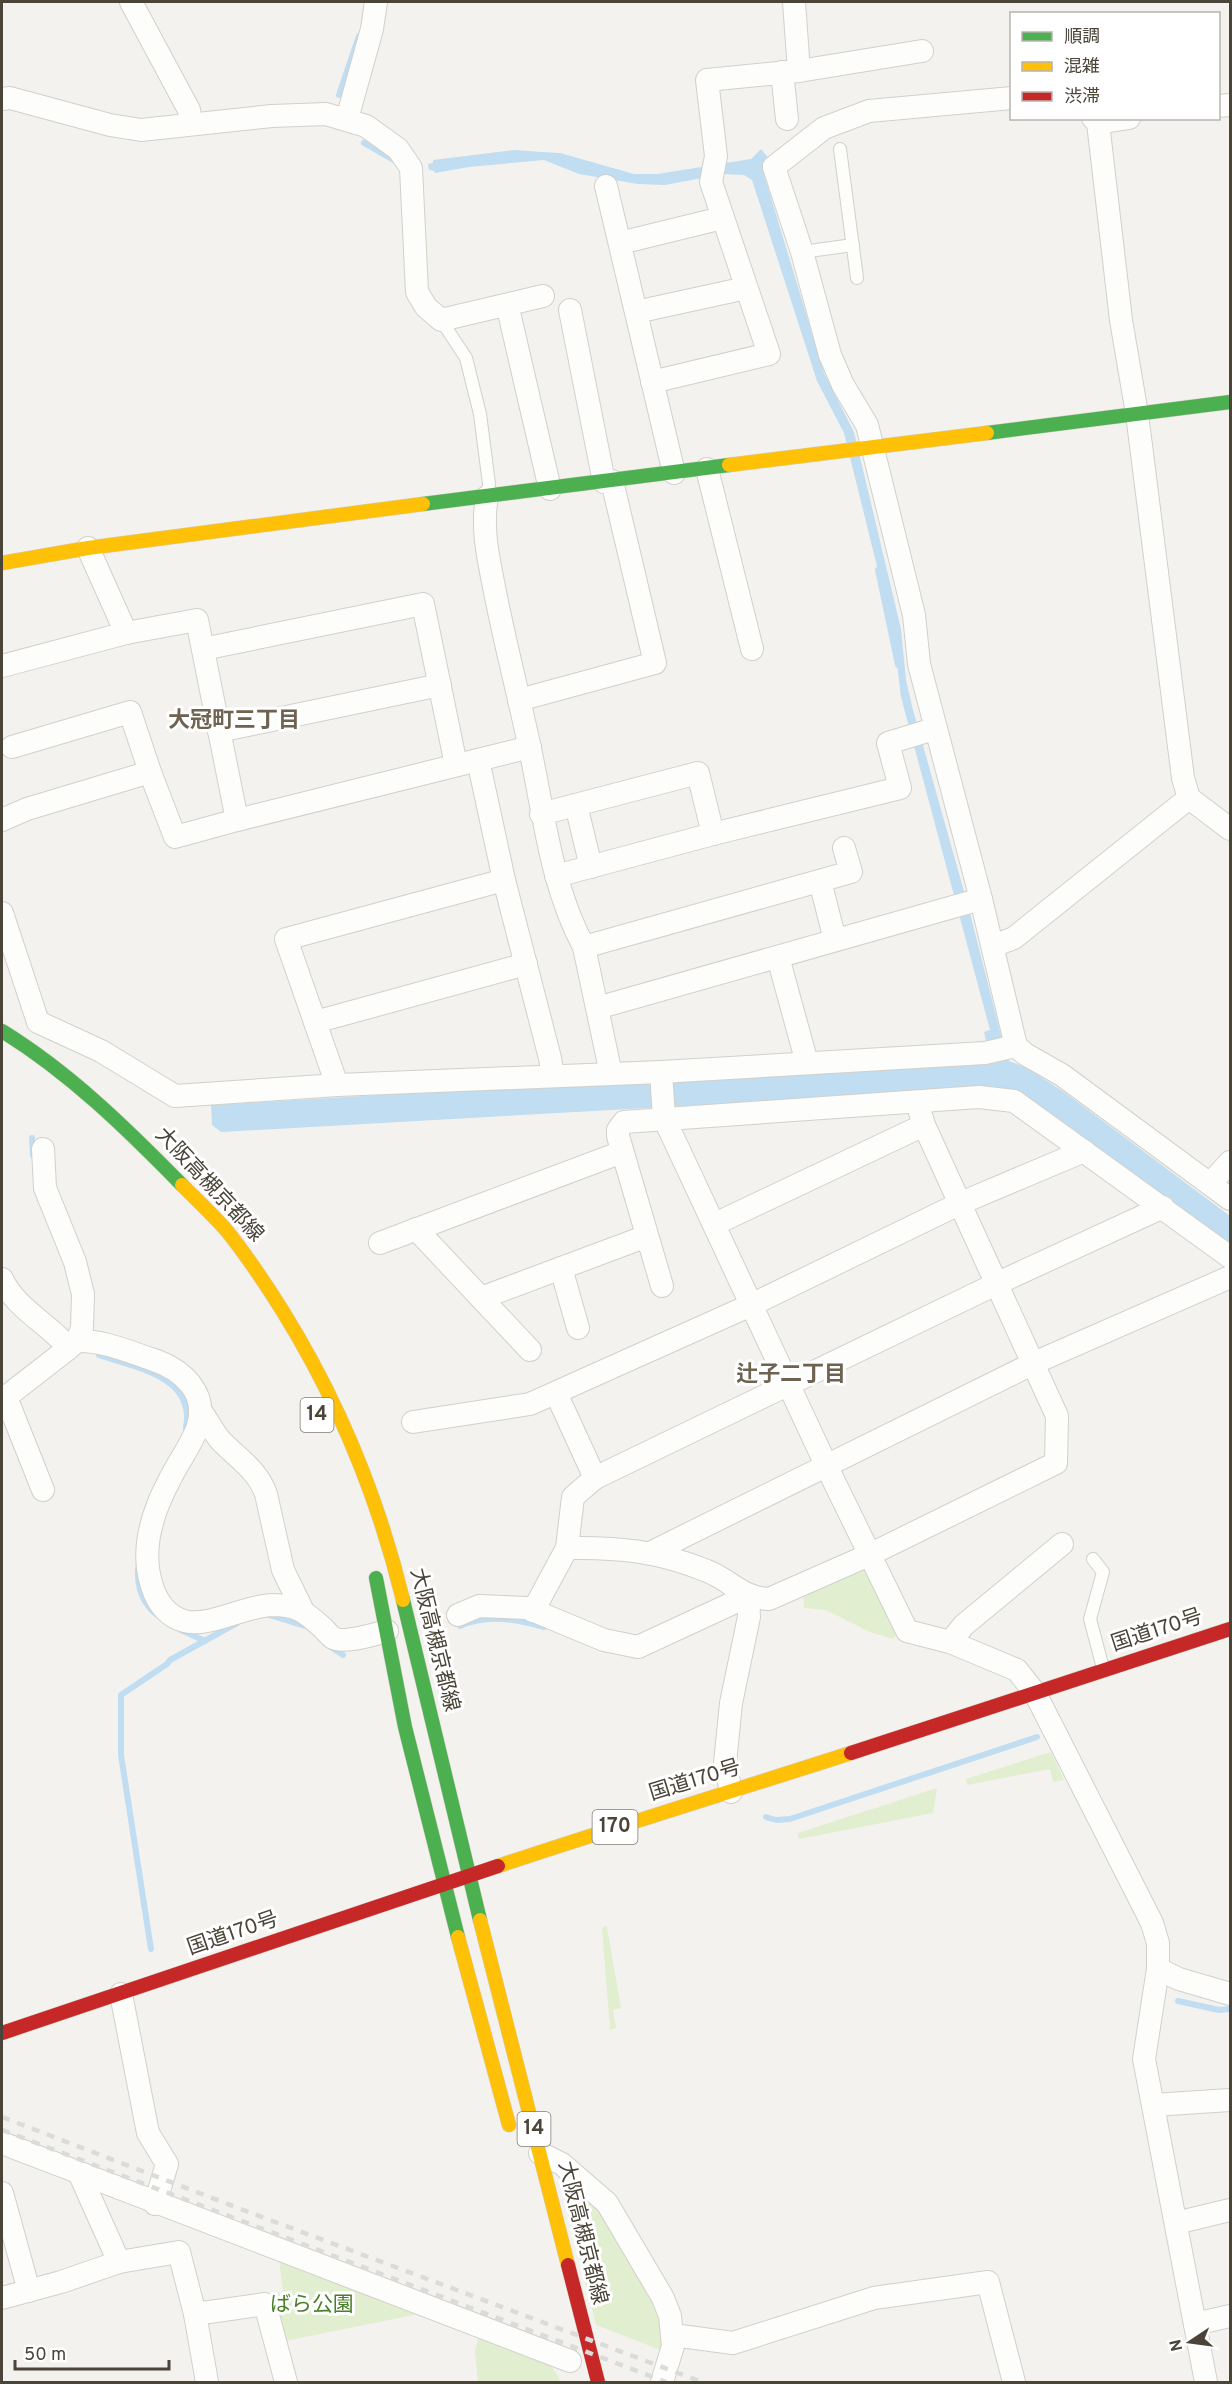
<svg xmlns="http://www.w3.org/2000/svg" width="1232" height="2384" viewBox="0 0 1232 2384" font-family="Overpass,'Noto Sans JP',sans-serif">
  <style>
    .green { fill: #e1eecf }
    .water { fill: #c0ddf1 }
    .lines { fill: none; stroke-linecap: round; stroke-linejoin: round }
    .stream { stroke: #c0ddf1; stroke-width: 6 }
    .lane-casing { stroke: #d2d0cb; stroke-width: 14 }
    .street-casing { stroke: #d2d0cb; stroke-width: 24 }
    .fast-casing { stroke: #d3cfc5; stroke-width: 15 }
    .slow-casing { stroke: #d3cfc5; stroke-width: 15 }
    .jam-casing { stroke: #d3cfc5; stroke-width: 15 }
    .lane { stroke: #fdfdfc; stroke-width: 12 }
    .street { stroke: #fdfdfc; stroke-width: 22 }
    .fast { stroke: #4caf50; stroke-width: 14 }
    .slow { stroke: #ffc107; stroke-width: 14 }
    .jam { stroke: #c62828; stroke-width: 14 }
    .rail { stroke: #dbdbda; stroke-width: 4.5; stroke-dasharray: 8 8; stroke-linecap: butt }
    .labels { text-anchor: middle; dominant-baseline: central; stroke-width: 6; stroke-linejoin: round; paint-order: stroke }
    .shield { fill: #fff; stroke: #817c74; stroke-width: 1.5 }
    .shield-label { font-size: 20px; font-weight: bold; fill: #4b4439 }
    .street-label { font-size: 21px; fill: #4b4439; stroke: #fff }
    .park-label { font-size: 21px; fill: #4a7f2a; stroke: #fff }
    .neighbourhood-label { font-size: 22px; font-weight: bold; fill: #6e6250; stroke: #fff }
  </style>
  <rect width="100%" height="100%" fill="#f4f2ee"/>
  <g class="green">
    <polygon points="864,1565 896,1635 893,1639 870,1632 826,1610 804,1608 803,1590"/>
    <polygon points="1051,1752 1064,1780 1053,1782 1050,1769 967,1785 966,1779"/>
    <polygon points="937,1788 933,1813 799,1839 798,1833"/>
    <polygon points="605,1926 607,1927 621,2008 613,2010 616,2028 610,2030 602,1928"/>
    <polygon points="558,2174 594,2200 653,2294 663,2325 661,2350 596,2325"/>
    <polygon points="279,2260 424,2313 285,2341 273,2295 283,2292"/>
    <path d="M 480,2332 C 504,2342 554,2355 560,2382 L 478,2382 L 475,2350 Z"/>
  </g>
  <polygon class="water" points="761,149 770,160 762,168 824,373 854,432 901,629 906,680 913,710 969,909 1006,1055 1009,1061 1027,1068 1064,1092 1230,1216 1230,1246 1020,1092 1002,1088 221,1132 212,1125 211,1105 990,1059 984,1032 990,1030 901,697 893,631 844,433 817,381 752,180 744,175 723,174 665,185 638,184 579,174 544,160 469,167 435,173 434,171 429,170 428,164 433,163 433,160 515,150 542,152 560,153 634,174 658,174 751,159"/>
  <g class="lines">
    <g class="stream">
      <polyline points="339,95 359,36"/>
      <polyline points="364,143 397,162"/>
      <polyline points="878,570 898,665"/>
      <polyline points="32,1138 33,1155"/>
      <path d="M 99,1355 C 136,1368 196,1376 186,1428"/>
      <path d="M 138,1569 C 137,1588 142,1603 157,1615"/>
      <polyline points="269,1615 305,1626"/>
      <path d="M 460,1626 C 487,1614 516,1619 544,1627"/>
      <polyline points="181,1630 205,1641"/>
      <polyline points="331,1647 343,1655"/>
      <polyline points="766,1817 776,1820 790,1819 1037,1737"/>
      <polyline points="151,1949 121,1755 121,1695 167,1664 170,1660 237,1623"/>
      <polyline points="1178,2001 1219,2010 1230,2009"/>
    </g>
    <g class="lane-casing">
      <g id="lane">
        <polyline points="840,149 857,278"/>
        <polyline points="802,252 853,245"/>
        <polyline points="441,320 466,358 480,414 489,484 488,493"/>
        <polyline points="1093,1559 1103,1572 1090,1619 1103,1668"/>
      </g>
    </g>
    <g class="street-casing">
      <g id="street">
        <polyline points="131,2 189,110 191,124"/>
        <polyline points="794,2 799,71"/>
        <polyline points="782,72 787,119"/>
        <polyline points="1012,98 869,111 824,128 774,167 802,252 830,355 843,385 867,425 914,615 919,664 981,899 1016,1046 1025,1054 1062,1075 1230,1199"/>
        <polyline points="2,99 10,98 110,125 141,130 272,116 326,114 366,126 398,149 411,168 417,292 426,307 441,320 543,296"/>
        <polyline points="1218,106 1230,105"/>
        <polyline points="1093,118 1098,123 1121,320 1137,414 1183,778 1189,798 1230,829"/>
        <polyline points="347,119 372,29 376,2"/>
        <polyline points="1098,123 1129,118"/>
        <polyline points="606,186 674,473"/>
        <polyline points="620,243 722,218"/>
        <polyline points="570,310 604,482"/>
        <polyline points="636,312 746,288"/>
        <polyline points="510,317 550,489"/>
        <polyline points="652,382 769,354 711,182 716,156 707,80 799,71 922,51"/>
        <polyline points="707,469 752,649"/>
        <path d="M 487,497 C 481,529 489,561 495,592 C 505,643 518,693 529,744 C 544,812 550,884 584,947 L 611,1074"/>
        <polyline points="203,649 423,604 456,765"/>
        <polyline points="2,666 126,633 88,548"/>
        <polyline points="519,700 655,663 612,481"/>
        <polyline points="219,731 440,685"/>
        <polyline points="12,747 130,712 150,772"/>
        <polyline points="478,760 530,747"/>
        <polyline points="576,805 591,867"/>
        <polyline points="541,814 698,773 713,834"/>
        <polyline points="2,820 27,809 150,772 175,837 237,820 197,620 126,633"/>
        <polyline points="237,820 478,760 504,880 550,1058 553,1076"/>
        <polyline points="556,876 713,834 900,788 888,743 934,729"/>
        <polyline points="820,881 835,940"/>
        <polyline points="2,913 38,1022 101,1051 175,1096 337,1085 661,1072 985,1053 1016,1046"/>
        <polyline points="993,946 1014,938 1189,798"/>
        <polyline points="584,947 851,872 844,848"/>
        <polyline points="778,957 807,1063"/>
        <polyline points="597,1008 981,899"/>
        <polyline points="315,1022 526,964"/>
        <polyline points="661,1072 664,1118 827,1467 907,1631 950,1642 1017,1670 1035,1693 1152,1923 1158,1943 1158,1969 1144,2059 1206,2382"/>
        <polyline points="337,1085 286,939 504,880"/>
        <polyline points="43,1149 45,1188 75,1262 83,1294 82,1328 77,1341 69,1348"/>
        <polyline points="1210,1184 1230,1162"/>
        <polyline points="715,1224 924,1125"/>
        <polyline points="416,1229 530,1350"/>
        <polyline points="380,1243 622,1152"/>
        <polyline points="561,1268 578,1328"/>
        <path d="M 2,1279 C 15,1308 49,1324 69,1348 L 2,1400"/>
        <polyline points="662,1286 618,1136 618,1130 624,1122 979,1097 1014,1101 1230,1257"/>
        <polyline points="481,1298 647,1236"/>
        <path d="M 77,1341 C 102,1340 127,1351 151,1359 C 182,1369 210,1393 197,1429 C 190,1447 177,1464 169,1481 C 152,1513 140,1550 152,1586 C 157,1602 167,1616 184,1621 C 208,1628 244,1606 272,1605 C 298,1605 305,1612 323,1628 C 326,1631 330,1636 333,1638 C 345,1644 374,1634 387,1631"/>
        <polyline points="556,1393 595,1478 573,1497 567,1548"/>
        <polyline points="6,1397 43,1490"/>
        <path d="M 200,1410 C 208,1420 213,1433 222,1442 C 239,1459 258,1471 266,1494 L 283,1570 L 302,1609"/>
        <polyline points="413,1422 530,1404 751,1305 961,1203 1084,1151"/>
        <polyline points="595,1478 998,1283 1163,1207"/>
        <polyline points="652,1552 1034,1363 1230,1277"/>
        <path d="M 533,1611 L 567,1548 C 619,1547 658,1551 707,1571 C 731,1580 741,1598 769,1599 L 869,1555 L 1056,1463 L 1057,1416 L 924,1125 L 917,1102"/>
        <polyline points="458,1615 479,1606 527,1608 604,1640 638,1647 748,1596 749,1617 731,1703 725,1763 731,1792"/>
        <polyline points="950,1642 964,1625 1062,1544"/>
        <polyline points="1158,1969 1179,1979 1230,1994"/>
        <polyline points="121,1994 148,2133 167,2164 155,2204"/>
        <polyline points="1153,2105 1230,2100"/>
        <polyline points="2,2143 570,2361"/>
        <polyline points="540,2153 562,2164 607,2203 663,2298 670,2316 673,2346 662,2382"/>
        <polyline points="80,2175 119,2262"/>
        <polyline points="2,2193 29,2291"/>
        <polyline points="1176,2223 1230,2210"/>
        <polyline points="2,2298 61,2282 119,2262 179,2252 195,2314 207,2382"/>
        <polyline points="195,2314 265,2304 286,2382"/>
        <polyline points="1195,2324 1230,2316"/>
        <polyline points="673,2335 733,2343 874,2298 988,2282 1014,2382"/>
      </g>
    </g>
    <g class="fast-casing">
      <g id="fast">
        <polyline points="987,433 1230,402"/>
        <polyline points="423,504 729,465"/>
        <path d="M 2,1031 C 70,1073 126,1128 182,1185"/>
        <polyline points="376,1578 405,1727 458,1937"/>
        <polyline points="403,1600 480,1920"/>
      </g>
    </g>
    <g class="slow-casing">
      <g id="slow">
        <polyline points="729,465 987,433"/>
        <polyline points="2,563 88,548 423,504"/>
        <path d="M 182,1185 C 197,1200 213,1215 227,1231 C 247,1256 265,1283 282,1310 C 338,1400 378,1497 403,1600"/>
        <path d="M 498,1866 C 615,1827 733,1791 851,1753"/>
        <polyline points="480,1920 568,2265"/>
        <polyline points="458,1937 509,2125"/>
      </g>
    </g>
    <g class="jam-casing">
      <g id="jam">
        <polyline points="851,1753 1230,1629"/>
        <polyline points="2,2033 498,1866"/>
        <polyline points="568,2265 598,2382"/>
      </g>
    </g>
    <use href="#lane" class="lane"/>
    <use href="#street" class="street"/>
    <use href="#fast" class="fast"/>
    <use href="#slow" class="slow"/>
    <use href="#jam" class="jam"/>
    <g class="rail">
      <polyline points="2,2117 238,2208 702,2382"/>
      <polyline points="2,2130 666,2382"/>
    </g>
  </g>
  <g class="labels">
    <g class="shield">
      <rect x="300.5" y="1398" width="33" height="34" rx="4.5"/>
      <rect x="592.5" y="1810" width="45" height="34" rx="4.5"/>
      <rect x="517.5" y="2112" width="33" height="34" rx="4.5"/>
    </g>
    <g class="shield-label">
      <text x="317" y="1415">14</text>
      <text x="615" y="1827">170</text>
      <text x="534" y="2129">14</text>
    </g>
    <g class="street-label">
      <text transform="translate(209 1185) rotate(47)">大阪高槻京都線</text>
      <text transform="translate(1157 1631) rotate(-18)">国道170号</text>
      <text transform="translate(434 1640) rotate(76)">大阪高槻京都線</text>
      <text transform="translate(695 1781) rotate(-17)">国道170号</text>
      <text transform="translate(233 1934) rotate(-19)">国道170号</text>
      <text transform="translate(582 2233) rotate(76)">大阪高槻京都線</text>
    </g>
    <g class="park-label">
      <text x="312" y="2305">ばら公園</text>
    </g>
    <g class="neighbourhood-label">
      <text x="234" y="721">大冠町三丁目</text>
      <text x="791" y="1375">辻子二丁目</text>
    </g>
  </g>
  <rect width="1232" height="2384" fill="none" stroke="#4b4439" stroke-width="6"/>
  <rect x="1010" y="12" width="210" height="108" fill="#ffffff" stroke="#b7b4b0" stroke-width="1.5"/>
  <rect x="1022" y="32" width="30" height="9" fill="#4caf50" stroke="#b7b4b0" stroke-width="1.5"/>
  <text x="1064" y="42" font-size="18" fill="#4b4439">順調</text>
  <rect x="1022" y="62" width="30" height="9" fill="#ffc107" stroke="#b7b4b0" stroke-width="1.5"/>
  <text x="1064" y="72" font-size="18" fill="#4b4439">混雑</text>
  <rect x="1022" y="92" width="30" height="9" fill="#c62828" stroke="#b7b4b0" stroke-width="1.5"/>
  <text x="1064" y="102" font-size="18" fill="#4b4439">渋滞</text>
  <g transform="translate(1190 2342) rotate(257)" stroke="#ffffff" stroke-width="4.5" paint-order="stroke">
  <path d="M0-4.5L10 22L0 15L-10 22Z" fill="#4b4439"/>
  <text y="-9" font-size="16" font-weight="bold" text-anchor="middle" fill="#4b4439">N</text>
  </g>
  <path d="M15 2360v9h154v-9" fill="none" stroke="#4b4439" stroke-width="3"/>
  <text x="24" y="2360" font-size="18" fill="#4b4439" stroke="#ffffff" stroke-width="4.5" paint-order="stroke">50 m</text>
</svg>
